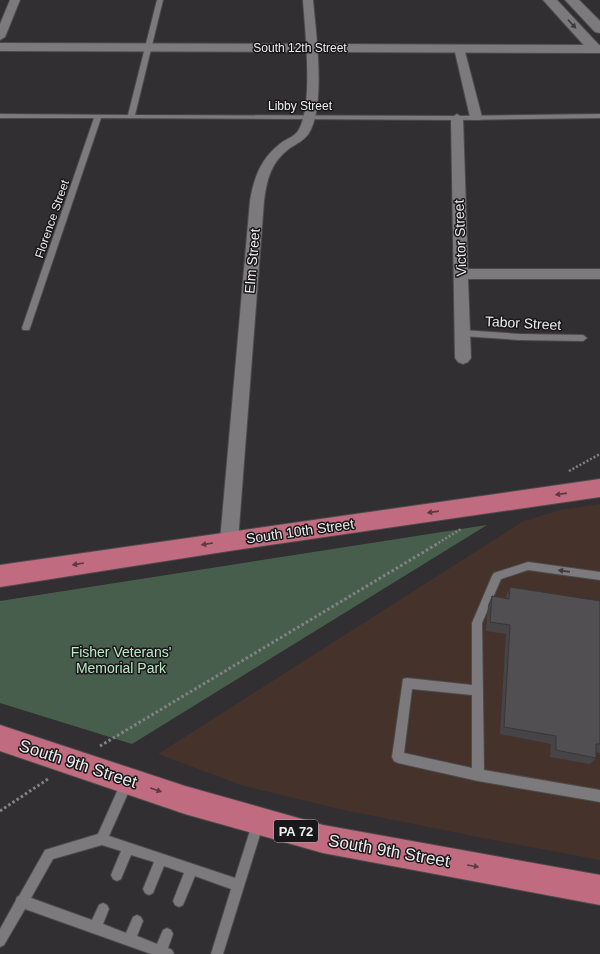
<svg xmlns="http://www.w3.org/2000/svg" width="600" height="954" viewBox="0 0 600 954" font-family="Arial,sans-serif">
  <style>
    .commercial { fill: #45332b }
    .green { fill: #485e4c }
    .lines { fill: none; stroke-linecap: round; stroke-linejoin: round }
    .service-casing { stroke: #4c4b4c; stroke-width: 2 }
    .minor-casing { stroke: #4c4b4c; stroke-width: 2 }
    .tertiary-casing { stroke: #4c4b4c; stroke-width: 2 }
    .secondary-casing { stroke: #4c4b4c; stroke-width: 2 }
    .trunk-casing { stroke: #4c4b4c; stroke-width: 2 }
    .path-far1 { stroke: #838284; stroke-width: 2.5; stroke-dasharray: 2 2; stroke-linecap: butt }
    .path { stroke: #838284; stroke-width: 3; stroke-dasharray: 2.5 2.5; stroke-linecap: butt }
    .service { fill: #7c7a7d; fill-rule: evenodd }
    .minor { fill: #7c7a7d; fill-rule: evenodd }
    .tertiary { fill: #7c7a7d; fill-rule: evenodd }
    .secondary { fill: #7c7a7d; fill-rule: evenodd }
    .trunk { fill: #c16b81; fill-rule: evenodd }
    .wall { fill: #474447 }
    .building { fill: #524f52; stroke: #393739 }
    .oneway { fill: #3b3a3c }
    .oneway2 { fill: #5c3943 }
    .labels { text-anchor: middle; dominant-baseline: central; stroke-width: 3; stroke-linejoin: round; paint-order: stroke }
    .far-street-label { font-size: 12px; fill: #efeeef; stroke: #181719 }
    .shield { fill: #181719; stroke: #aeaeaf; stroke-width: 1 }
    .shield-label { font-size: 13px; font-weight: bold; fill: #efeeef }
    .street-label { font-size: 14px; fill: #efeeef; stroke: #181719 }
    .park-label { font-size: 14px; fill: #bdebc5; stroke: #181719 }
    .near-street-label { font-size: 17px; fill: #efeeef; stroke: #181719 }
  </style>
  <rect width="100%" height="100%" fill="#312f32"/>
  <polygon class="commercial" points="600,504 600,860 493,840 334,808 241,785 158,754 522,522 559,510"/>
  <polygon class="green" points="487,525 132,744 0,703 0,601"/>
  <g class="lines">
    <g class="service-casing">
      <g id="service">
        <polygon points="157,0 163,0 135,115 457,116 600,114 600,118 457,120 101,118 30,328 29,330 23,330 22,328 94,118 0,118 0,114 128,115"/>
        <polygon points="462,330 519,334 583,335 587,338 583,341 519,340 462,336 458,333"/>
        <path d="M 528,562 L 600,572 L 600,580 L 528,570 L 501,579 L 482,623 L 484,770 L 600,790 L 600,802 L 478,781 L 398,763 L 394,761 L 392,757 L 403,679 L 407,678 L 472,685 L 472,623 L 492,576 L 494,573 ZM 412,689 L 472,695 L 472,768 L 404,753 Z"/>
        <polygon points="127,776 131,778 133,782 109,836 235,878 254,818 258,816 262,818 264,822 223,954 211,954 231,889 195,876 183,905 179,907 175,905 173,901 184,873 164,866 153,893 149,895 145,893 143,889 154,862 131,855 121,879 117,881 113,879 111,875 121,851 102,845 53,859 31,898 92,920 99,905 103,903 107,905 109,909 103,924 126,933 133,917 137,915 141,917 143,921 137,936 157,944 163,930 167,928 171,930 173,934 168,948 172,950 174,954 151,954 25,909 4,945 0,947 0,929 15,902 17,897 19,896 45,850 98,834 123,778"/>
      </g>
    </g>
    <g class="minor-casing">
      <g id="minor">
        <polygon points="10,0 20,0 5,37 0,40 0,24"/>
        <path d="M 303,0 L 313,0 C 316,33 326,105 309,133 C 305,140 296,144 290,148 C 271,162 267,179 264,201 L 238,541 L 235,546 L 229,549 L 223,546 L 220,541 L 250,201 C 254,177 261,158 281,143 C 286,139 294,137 298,131 C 314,106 305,30 303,0 Z"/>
        <polygon points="459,45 464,48 482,117 480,120 472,120 470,117 454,48"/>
        <polygon points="457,114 463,118 468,269 600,269 600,279 468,279 471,358 468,362 463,364 458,362 455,358 451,118"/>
      </g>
    </g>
    <g class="tertiary-casing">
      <g id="tertiary">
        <polygon points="543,0 557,0 600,46 600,52 590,52"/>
        <polygon points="565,0 579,0 600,21 600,33 595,32"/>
      </g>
    </g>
    <g class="secondary-casing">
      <polygon id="secondary" points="0,43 600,45 600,53 0,51"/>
    </g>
    <g class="trunk-casing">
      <g id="trunk">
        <polygon points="600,479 600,497 229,551 0,587 0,565"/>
        <polygon points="0,725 185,786 323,825 600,875 600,905 323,853 185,814 0,751"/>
      </g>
    </g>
    <g class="path-far1">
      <polyline points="569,471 600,454"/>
      <polyline points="435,545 461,529"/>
    </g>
    <g class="path">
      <polyline points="100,746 437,544"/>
      <polyline points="0,811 48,779"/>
    </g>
    <use href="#service" class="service"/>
    <use href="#minor" class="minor"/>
    <use href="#tertiary" class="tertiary"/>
    <use href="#secondary" class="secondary"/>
    <use href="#trunk" class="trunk"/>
  </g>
  <polygon class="wall" points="510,587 600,601 600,753 596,752 596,758 590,764 550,757 551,744 500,734 506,634 486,631 488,605 492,596 506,598 506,596"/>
  <polygon class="building" points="510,587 600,601 600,744 596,744 596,758 556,750 556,736 504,727 510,625 490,622 492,596 509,599"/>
  <defs><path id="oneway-solid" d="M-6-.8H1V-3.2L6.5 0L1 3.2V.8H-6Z"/></defs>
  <g class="oneway">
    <use href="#oneway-solid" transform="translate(572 24) rotate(47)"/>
    <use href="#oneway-solid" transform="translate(564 571) rotate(-172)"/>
  </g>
  <g class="oneway2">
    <use href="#oneway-solid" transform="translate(561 494) rotate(172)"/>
    <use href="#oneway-solid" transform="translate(433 512) rotate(172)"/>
    <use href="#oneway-solid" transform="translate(207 544) rotate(171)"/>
    <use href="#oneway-solid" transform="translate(78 564) rotate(171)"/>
    <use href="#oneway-solid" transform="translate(156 790) rotate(19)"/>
    <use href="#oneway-solid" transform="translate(473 866) rotate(10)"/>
  </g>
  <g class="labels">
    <g class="far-street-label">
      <text x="300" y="48">South 12th Street</text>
      <text x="300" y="106">Libby Street</text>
      <text transform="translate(52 219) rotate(-71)">Florence Street</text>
    </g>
    <rect class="shield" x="274" y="820" width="44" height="22" rx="3"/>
    <g class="shield-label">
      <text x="296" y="831">PA 72</text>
    </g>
    <g class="street-label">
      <text transform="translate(460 238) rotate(-92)">Victor Street</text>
      <text transform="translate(252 261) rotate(-85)">Elm Street</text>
      <text transform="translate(523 323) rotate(3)">Tabor Street</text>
      <text transform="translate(300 531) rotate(-8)">South 10th Street</text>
    </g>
    <g class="park-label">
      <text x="121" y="652">Fisher Veterans'<tspan x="121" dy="16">Memorial Park</tspan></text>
    </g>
    <g class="near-street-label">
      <text transform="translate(78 764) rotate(18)">South 9th Street</text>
      <text transform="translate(389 851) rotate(10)">South 9th Street</text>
    </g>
  </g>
</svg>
